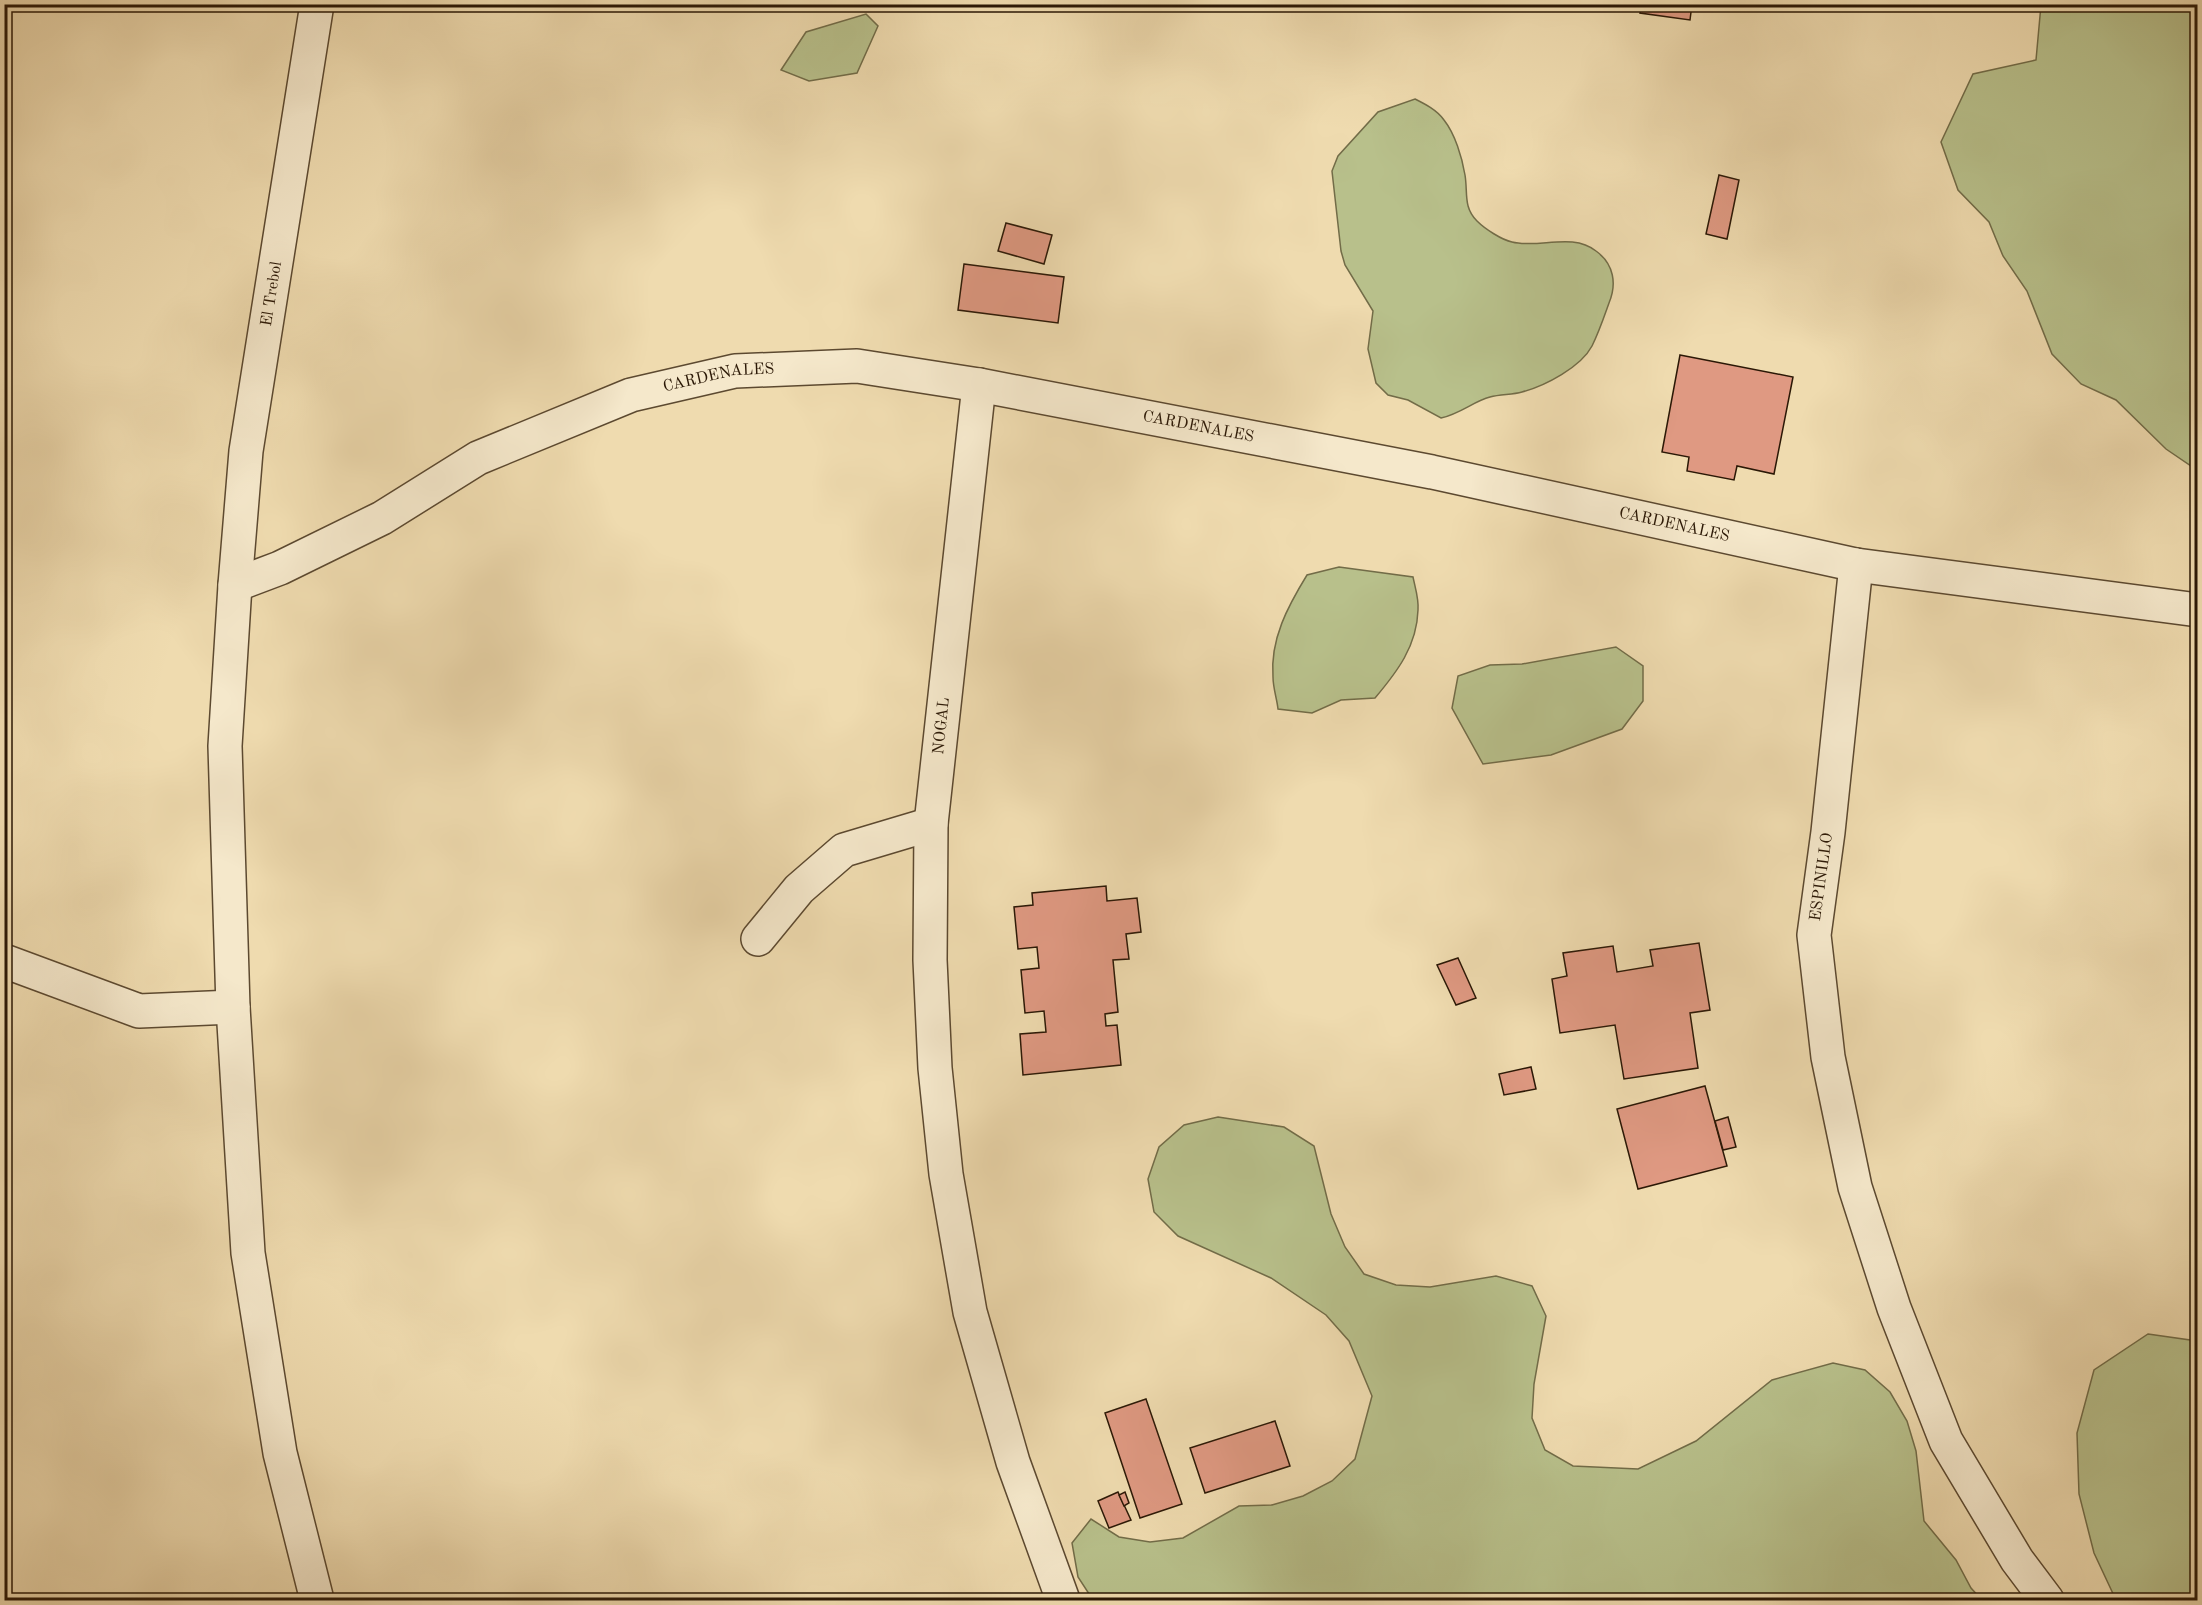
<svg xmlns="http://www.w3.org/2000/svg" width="2202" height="1605" viewBox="0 0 2202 1605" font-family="'Old Standard TT',serif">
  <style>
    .green { fill: #b8c08b; stroke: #726c48; stroke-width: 1.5 }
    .building { fill: #df9982; stroke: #2b1806; stroke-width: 1.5 }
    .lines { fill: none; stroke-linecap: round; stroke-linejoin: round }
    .minor-casing { stroke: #5c4930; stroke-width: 36 }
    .minor { stroke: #f5e8cb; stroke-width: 33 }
    .labels { text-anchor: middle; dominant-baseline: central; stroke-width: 6; stroke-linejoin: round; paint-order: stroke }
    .street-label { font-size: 16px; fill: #2b1806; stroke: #f5e8cb }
  </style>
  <rect width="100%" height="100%" fill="#efdbaf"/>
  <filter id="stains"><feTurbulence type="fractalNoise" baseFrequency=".00333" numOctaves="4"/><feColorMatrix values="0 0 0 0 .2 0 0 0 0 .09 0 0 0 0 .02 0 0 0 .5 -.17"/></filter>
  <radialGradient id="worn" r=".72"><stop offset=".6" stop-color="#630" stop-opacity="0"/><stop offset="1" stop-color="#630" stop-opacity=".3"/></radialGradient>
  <g class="green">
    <polygon points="2041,5 2197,5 2197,470 2166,449 2116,400 2081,384 2052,354 2027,291 2003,256 1989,222 1958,190 1941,142 1973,74 2036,60"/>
    <polygon points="866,14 878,26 857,73 809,81 781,70 806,32"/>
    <path d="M 1415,99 C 1425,104 1437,110 1444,120 C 1455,134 1462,157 1465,175 C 1468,193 1463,207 1477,221 C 1485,229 1502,240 1512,242 C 1539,249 1572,232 1596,251 C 1614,264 1617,284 1609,303 C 1604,317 1599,332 1592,346 C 1581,367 1545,386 1522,392 C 1512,395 1501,394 1490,397 C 1474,401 1460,414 1441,418 L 1408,400 L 1388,395 L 1376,383 L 1368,349 L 1373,311 L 1345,265 L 1341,251 L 1332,171 L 1338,156 L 1378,112 Z"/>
    <path d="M 1339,567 L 1413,577 C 1415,587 1419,599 1418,610 C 1417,646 1397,672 1375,698 L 1341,700 L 1312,713 L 1278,709 C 1277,699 1273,688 1273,677 C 1270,639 1288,606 1307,575 Z"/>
    <polygon points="1616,647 1643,666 1643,701 1622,729 1551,755 1483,764 1452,708 1458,676 1490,665 1522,664"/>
    <polygon points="1218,1117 1284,1127 1314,1146 1331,1214 1345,1247 1364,1274 1396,1285 1430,1287 1496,1276 1532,1286 1546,1316 1534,1384 1532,1418 1545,1450 1573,1466 1638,1469 1696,1441 1772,1380 1833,1363 1865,1370 1890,1392 1907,1421 1916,1451 1924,1521 1956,1560 1971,1588 1982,1600 1093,1600 1078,1577 1072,1543 1091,1519 1119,1537 1150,1542 1183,1538 1239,1506 1272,1505 1303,1496 1332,1481 1355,1459 1372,1396 1349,1341 1326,1315 1271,1278 1178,1236 1154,1212 1148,1179 1159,1147 1184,1125"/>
    <polygon points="2148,1334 2197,1341 2197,1600 2116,1600 2094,1553 2079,1494 2077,1433 2094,1370"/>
  </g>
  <g class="building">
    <polygon points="1642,4 1692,4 1690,20 1640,13"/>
    <polygon points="1719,175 1739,180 1727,239 1706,234"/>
    <polygon points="1006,223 1052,235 1044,264 998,251"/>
    <polygon points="964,264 1064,277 1058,323 958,310"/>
    <polygon points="1680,355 1793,377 1774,474 1737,466 1734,480 1687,471 1689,457 1662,452"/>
    <polygon points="1106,886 1107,901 1137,898 1141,932 1126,934 1129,959 1113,960 1118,1012 1105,1014 1106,1026 1117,1025 1121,1065 1023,1075 1020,1034 1046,1032 1044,1011 1025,1013 1021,970 1039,968 1037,947 1018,949 1014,907 1033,905 1032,893"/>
    <polygon points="1699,943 1710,1010 1690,1013 1698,1068 1624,1079 1615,1025 1560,1033 1552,979 1567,976 1563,953 1613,946 1617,972 1653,966 1650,950"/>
    <polygon points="1458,958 1476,998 1456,1005 1437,965"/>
    <polygon points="1531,1067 1536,1089 1504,1095 1499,1074"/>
    <polygon points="1705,1086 1727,1166 1638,1189 1617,1109"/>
    <polygon points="1728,1117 1736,1147 1723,1150 1715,1121"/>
    <polygon points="1146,1399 1182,1504 1140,1518 1105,1413"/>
    <polygon points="1275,1421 1290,1466 1205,1493 1190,1448"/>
    <polygon points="1118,1492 1131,1520 1109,1528 1098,1501"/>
    <polygon points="1125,1492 1129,1503 1124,1506 1119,1495"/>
  </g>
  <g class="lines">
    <g class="minor-casing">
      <g id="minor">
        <polyline points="317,4 246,451 235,585 225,746 233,1007 248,1253 280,1453 317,1600"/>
        <polyline points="979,385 931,824 930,960 935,1068 946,1174 970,1312 1013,1462 1063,1600"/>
        <polyline points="1856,565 1828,832 1814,935 1828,1057 1855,1187 1894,1308 1946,1441 2017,1560 2047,1600"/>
        <path id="s1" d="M 235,585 L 280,568 L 382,518 L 478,458 L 631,395 L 735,371 L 857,366 L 979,385 L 1432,472 L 1856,565 L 2198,610"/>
        <polyline points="758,939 799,889 844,850 931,824"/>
        <polyline points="4,961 139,1011 233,1007"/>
      </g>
    </g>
    <use href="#minor" class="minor"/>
  </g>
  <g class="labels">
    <g class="street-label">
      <text transform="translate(272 294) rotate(-81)">El Trebol</text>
      <text stroke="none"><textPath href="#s1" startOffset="530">CARDENALES</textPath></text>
      <text stroke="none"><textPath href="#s1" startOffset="1016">CARDENALES</textPath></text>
      <text stroke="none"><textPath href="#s1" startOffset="1502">CARDENALES</textPath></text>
      <text transform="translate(942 726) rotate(-84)">NOGAL</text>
      <text transform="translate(1822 877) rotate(-82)">ESPINILLO</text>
    </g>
  </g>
  <rect width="2202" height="1605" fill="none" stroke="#efdbaf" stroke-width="24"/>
  <rect x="6" y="6" width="2190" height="1593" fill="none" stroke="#2b1806" stroke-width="3"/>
  <rect x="12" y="12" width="2178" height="1581" fill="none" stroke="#2b1806" stroke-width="1.5"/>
  <rect width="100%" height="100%" filter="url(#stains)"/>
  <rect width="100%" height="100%" fill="url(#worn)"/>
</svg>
